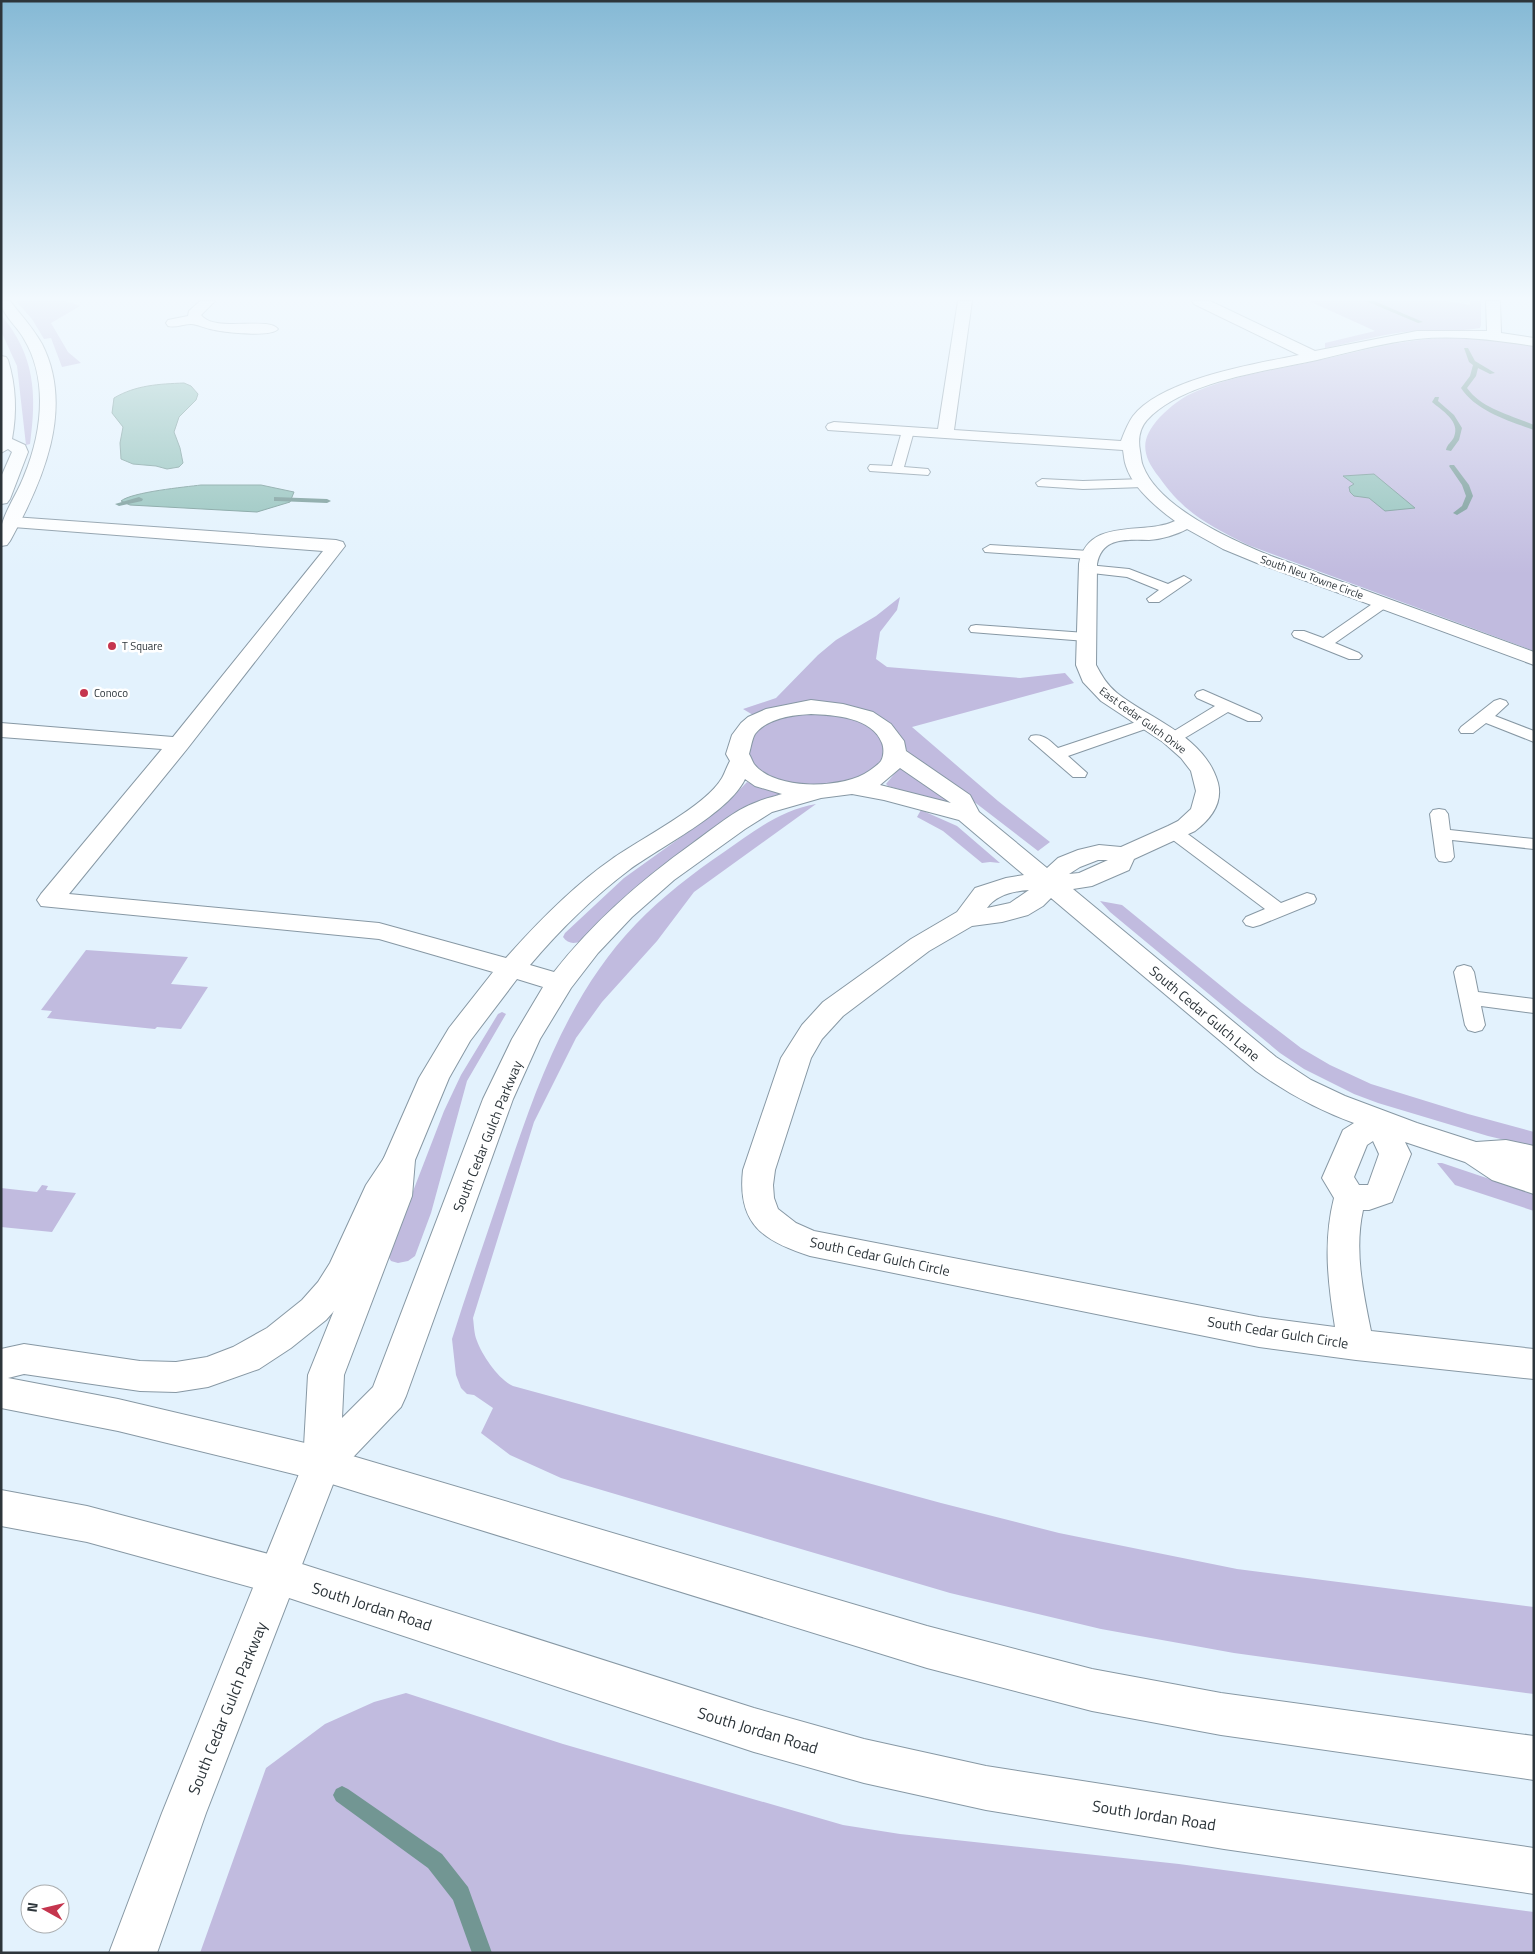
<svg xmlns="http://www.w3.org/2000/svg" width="1535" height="1954" viewBox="0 0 1535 1954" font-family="'Titillium Web',sans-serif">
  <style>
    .green { fill: #c1bbdf }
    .water { fill: #90c0b9; stroke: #729693 }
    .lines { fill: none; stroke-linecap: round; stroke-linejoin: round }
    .stream { fill: #729693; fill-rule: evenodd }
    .service-casing { stroke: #8798a4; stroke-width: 2 }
    .minor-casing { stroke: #8798a4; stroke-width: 2 }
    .secondary-casing { stroke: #8798a4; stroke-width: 2 }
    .primary-casing { stroke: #8798a4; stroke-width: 2 }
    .service { fill: #fff; fill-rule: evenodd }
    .minor { fill: #fff; fill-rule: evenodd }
    .secondary { fill: #fff; fill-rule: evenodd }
    .primary { fill: #fff; fill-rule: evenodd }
    .poi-dot { fill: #c5354e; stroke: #fff; stroke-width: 2 }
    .labels { text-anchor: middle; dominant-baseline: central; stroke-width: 5; stroke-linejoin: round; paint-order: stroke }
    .far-street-label { font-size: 11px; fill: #2d353a; stroke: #fff }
    .far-poi-label { font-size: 11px; fill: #2d353a; stroke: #fff; text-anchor: start }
    .street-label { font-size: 14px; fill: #2d353a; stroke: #fff }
    .near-street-label { font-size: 16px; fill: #2d353a; stroke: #fff }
  </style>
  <rect width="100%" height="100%" fill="#e3f2fd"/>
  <g class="green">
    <polygon points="16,301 66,301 80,306 51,323 68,352 81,363 62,367 51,338 44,339 32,319"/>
    <path d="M 1309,301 L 1447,301 L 1470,305 L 1470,301 L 1481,301 L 1481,325 L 1480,328 C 1458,332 1436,329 1413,331 C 1384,334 1354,342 1325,348 L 1325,343 L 1375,331 Z"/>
    <path d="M 1,315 C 35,355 37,394 30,444 L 26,445 L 17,366 L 1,331 Z"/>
    <path d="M 1446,338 L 1476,338 L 1534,346 L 1534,651 L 1248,545 C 1210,526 1184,513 1159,477 C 1141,454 1140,439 1160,417 C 1171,406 1182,397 1197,391 C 1234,375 1276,370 1315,361 C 1358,352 1402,339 1446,338 Z"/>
    <polygon points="900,597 897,610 880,632 876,659 887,667 1020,678 1065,673 1074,683 912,727 998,801 1050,842 1038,851 951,784 912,758 892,727 799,703 777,707 753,715 743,709 776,698 818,655 836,640 876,616"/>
    <path d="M 828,712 C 839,715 854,717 864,723 C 891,738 893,763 863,776 C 857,779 849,783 842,785 C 832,787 806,787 796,785 C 772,780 731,761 756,732 C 763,723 778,717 789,714 C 801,712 815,713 828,712 Z"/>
    <polygon points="900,767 952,801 945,803 888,786 886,784"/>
    <path d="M 747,782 L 781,794 L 582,941 C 574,944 568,944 563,937 L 565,933 L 624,878 L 723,807 Z"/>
    <path d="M 816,804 L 694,892 L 657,941 L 602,1002 L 576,1038 L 534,1122 L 473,1318 C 474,1325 474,1334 477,1341 C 482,1355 499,1380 513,1386 L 941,1503 L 1059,1533 L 1237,1569 L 1534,1607 L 1534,1694 L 1234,1653 L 1101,1629 L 950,1593 L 561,1478 L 510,1455 L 481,1433 L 493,1408 L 474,1395 L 467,1394 L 461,1388 L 456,1375 L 452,1339 C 467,1291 484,1243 500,1195 C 532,1099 564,999 636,924 C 662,897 693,873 724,852 C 753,832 780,810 816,804 Z"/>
    <polygon points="921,810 957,826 1000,863 990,862 982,863 943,831 917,817"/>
    <polygon points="1100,901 1122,905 1242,1003 1301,1048 1330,1065 1371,1084 1468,1114 1534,1132 1534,1147 1488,1136 1378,1103 1354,1094 1304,1069 1280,1053 1110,912"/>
    <polygon points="86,950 188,957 171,984 208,987 181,1029 157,1027 155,1029 47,1018 52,1011 41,1010"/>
    <polygon points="502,1012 506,1014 467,1081 431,1213 415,1256 408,1261 398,1263 391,1261 388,1256 444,1111 461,1075 498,1014"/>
    <polygon points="1437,1163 1442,1163 1534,1194 1534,1211 1455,1185"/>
    <polygon points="42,1185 48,1186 46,1190 76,1193 52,1232 1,1227 1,1188 37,1192"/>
    <polygon points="406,1693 563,1744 843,1825 900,1834 1179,1864 1534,1912 1534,1953 200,1953 266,1768 325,1724 374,1702"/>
  </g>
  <g class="water">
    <path d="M 184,383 L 191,386 L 198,394 L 196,400 L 179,417 L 174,432 L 180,448 L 183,463 L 179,467 L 167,469 L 156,466 L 133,464 L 121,459 L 120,443 L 123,427 L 112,413 L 114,398 C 136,385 159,384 184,383 Z"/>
    <polygon points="1374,474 1415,508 1385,511 1369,498 1354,496 1350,492 1349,487 1354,484 1343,476"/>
    <path d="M 201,485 L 261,485 L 294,492 L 290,502 L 257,512 L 130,505 L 121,501 C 132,492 185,487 201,485 Z"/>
  </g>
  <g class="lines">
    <g class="stream">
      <polygon points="1366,301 1374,301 1423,322 1418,323"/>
      <path d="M 1464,348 L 1468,348 L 1475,361 L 1495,373 L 1490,374 L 1478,368 L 1476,376 L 1467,388 C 1482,409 1511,415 1534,425 L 1534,430 C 1509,421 1476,411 1461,388 L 1470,376 L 1473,365 L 1469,362 Z"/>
      <path d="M 1435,397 L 1439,397 L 1438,401 L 1454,415 L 1462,428 L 1459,440 L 1451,451 L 1446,450 C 1447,444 1452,442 1454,437 C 1461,421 1441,410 1432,402 Z"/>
      <polygon points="1450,465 1454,465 1469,485 1473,496 1467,509 1457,515 1453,513 1462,506 1466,496 1462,485 1449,466"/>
      <polygon points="139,497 143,499 142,501 119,506 115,504"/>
      <polygon points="274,497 327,499 331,501 327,503 277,501 274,501"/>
      <polygon points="342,1786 348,1789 442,1854 468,1887 492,1953 472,1953 453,1900 428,1868 336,1801 333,1795 336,1789"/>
    </g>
    <g class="service-casing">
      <g id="service">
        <polygon points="908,427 914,431 904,467 928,469 930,472 928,475 870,471 868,468 870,465 892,466 902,431"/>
        <polygon points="1042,479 1083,481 1144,479 1150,483 1144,487 1083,489 1038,486 1036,483"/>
        <polygon points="990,545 1089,551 1096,555 1089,559 985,552 983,549"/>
        <polygon points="1088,565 1129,569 1168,584 1184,576 1191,580 1159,602 1149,602 1147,599 1159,590 1127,577 1083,572 1081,569"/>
        <polygon points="1383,599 1388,600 1390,603 1388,606 1335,643 1359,653 1362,656 1359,659 1349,659 1294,637 1292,634 1294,631 1304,631 1323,638 1378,600"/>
        <polygon points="976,625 1086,633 1091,634 1093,637 1091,640 1086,641 971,632 969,629 971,626"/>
        <polygon points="1203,690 1260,715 1262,718 1260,721 1248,721 1228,712 1178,742 1166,742 1164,739 1166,736 1215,706 1197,698 1195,695 1197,692"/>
        <polygon points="1500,699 1506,701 1508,704 1495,716 1534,731 1534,742 1486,723 1473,733 1461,733 1459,730 1461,727 1494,701"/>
        <path d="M 1148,718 L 1154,720 L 1156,723 L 1154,726 L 1068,756 L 1087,773 L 1085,777 L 1073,777 L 1029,739 L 1031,736 C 1043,733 1050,741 1058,748 Z"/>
        <polygon points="1439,809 1445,810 1448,814 1450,830 1534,839 1534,849 1452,840 1454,857 1451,861 1445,862 1439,861 1436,857 1430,814 1433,810"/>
        <polygon points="1175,828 1181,829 1281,903 1307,893 1314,895 1316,899 1314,903 1260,925 1253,927 1246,925 1243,921 1246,917 1265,909 1169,837 1166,833 1169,829"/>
        <polygon points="1464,965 1471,967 1474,972 1478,992 1534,999 1534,1013 1481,1006 1485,1025 1482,1030 1475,1032 1468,1030 1465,1025 1454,972 1457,967"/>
      </g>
    </g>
    <g class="minor-casing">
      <g id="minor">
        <path d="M 200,301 L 215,301 L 201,315 C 214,333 268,316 278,329 C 271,338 221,332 210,329 C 204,328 197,324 191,324 C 183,324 176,328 168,326 L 166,323 L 168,320 L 188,316 L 189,311 Z"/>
        <path d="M 958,301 L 972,301 L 954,430 L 1121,441 C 1124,433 1128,423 1133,416 C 1162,379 1254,364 1299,355 L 1194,304 L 1192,301 L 1210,301 L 1315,351 L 1417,331 L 1487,331 L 1486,301 L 1500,301 L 1501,333 L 1534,338 L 1534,346 C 1495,340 1456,335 1417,339 C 1383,343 1350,352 1317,360 C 1267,371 1183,381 1147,420 C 1139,429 1138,440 1140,451 C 1141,456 1141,462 1143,466 C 1159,508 1232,540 1271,556 L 1534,652 L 1534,665 L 1257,563 L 1223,549 L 1187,529 C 1176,535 1161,539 1149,540 C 1128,540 1102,536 1097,564 L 1096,665 C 1102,676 1107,685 1117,693 C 1151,720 1205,736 1218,783 C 1223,803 1211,819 1195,831 L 1134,859 L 1129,870 L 1092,886 L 1073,889 L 1276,1057 L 1311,1080 L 1345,1096 L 1417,1123 L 1476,1142 L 1506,1140 L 1534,1146 L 1534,1170 L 1532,1169 L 1534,1170 L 1534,1194 L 1492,1180 L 1465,1162 L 1405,1142 L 1411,1154 L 1392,1202 L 1369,1210 L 1363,1210 C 1354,1250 1363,1292 1371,1331 L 1534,1349 L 1534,1379 L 1356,1360 L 1259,1347 L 810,1256 C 763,1241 737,1224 743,1170 L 781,1058 L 802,1025 L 823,1002 L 911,939 L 957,912 L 975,888 L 1006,878 L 1024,875 L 959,820 L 884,800 L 852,794 L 821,798 L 772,812 L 745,829 L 674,880 L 632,917 L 598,953 L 571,988 L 540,1039 L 513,1099 L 406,1396 L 401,1407 L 337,1474 L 206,1813 L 157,1953 L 109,1953 L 162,1813 L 303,1464 L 308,1375 L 380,1196 L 383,1160 L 419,1078 L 449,1028 L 493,972 L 379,939 L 41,906 L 37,900 L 41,894 L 162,749 L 1,737 L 1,723 L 173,737 L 323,551 L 13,527 L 7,526 L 4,522 L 7,518 L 13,517 L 336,540 L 343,542 L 345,546 L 187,749 L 69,894 L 379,923 L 506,958 C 537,923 573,886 612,859 C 640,839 706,806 722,778 C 725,773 727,766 730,761 L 726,754 L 732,735 L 741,723 L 748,717 L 766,709 L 811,700 L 843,704 L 873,712 L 891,724 L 904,741 L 906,751 L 970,795 L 979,812 L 1047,868 L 1058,858 L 1078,850 L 1099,845 L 1121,847 L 1168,826 L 1178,821 L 1191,809 L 1196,791 L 1191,771 L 1181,758 L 1163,742 L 1101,701 L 1083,682 L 1076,665 L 1079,564 C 1088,516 1144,536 1175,521 C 1157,508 1133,488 1126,466 C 1124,461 1124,455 1123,450 L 828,430 L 826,427 L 828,424 L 834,422 L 938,429 ZM 811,714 C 834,715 872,717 882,743 C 884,748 884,756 881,761 C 878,765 873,768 869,771 C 844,789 775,791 754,764 C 752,761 751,757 749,754 C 751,747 752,739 755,734 C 767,718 793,715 811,714 ZM 900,768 L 951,803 L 880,785 ZM 745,779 L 755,786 L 782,794 C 774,797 765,798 757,802 C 734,810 713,829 693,843 C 640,881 594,921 554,972 L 530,965 C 559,931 593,897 629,870 C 660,847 729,813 745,779 ZM 1098,860 L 1108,860 L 1079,873 L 1069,874 L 1080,867 ZM 1029,890 L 1010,903 L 987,908 C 996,895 1014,891 1029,890 ZM 1051,898 L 1256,1071 C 1287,1093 1318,1110 1354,1123 L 1343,1130 L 1322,1178 L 1334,1198 C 1323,1242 1328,1283 1335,1327 L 1259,1317 L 814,1231 L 796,1223 L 778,1209 L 774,1198 L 773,1185 L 775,1170 L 811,1058 L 822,1039 L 843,1016 L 929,951 L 972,926 L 1002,922 L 1028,915 L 1043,906 ZM 517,979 L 543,987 L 512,1039 L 483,1099 L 373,1387 L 342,1418 L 344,1375 L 412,1196 L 415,1160 L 449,1078 L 470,1041 ZM 1373,1141 L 1379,1154 L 1368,1185 L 1359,1185 L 1354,1177 L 1367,1145 Z"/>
      </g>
    </g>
    <g class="secondary-casing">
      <g id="secondary">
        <polygon points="399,1148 410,1152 415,1160 391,1198 361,1269 342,1302 326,1320 291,1348 259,1369 208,1387 176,1392 140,1391 24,1374 8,1378 118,1399 322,1447 927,1626 1092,1669 1221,1693 1534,1736 1534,1780 1221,1735 1092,1711 927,1668 322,1481 118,1431 1,1408 1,1349 24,1344 140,1361 176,1362 207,1357 233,1347 267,1328 302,1300 318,1282 330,1263 366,1185 388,1152"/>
        <polygon points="1,1490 87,1506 280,1557 754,1708 864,1739 986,1766 1224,1803 1534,1848 1534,1894 1224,1849 986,1810 864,1783 754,1752 280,1595 87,1542 1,1526"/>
      </g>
    </g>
    <g class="primary-casing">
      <g id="primary">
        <path d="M 1,301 L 10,301 C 21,315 33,328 42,344 C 75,409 42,483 10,541 L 7,545 L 1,546 C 1,540 0,530 2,524 C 7,507 18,492 24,476 C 34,452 40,426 40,401 C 40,380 35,357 24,339 C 18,327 1,314 1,301 Z"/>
        <path d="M 1,356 L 6,357 L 8,360 C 16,386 17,412 12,439 L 25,445 L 28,452 L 10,499 L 7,503 L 1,504 L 1,477 L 12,452 L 8,449 L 1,453 Z"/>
      </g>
    </g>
    <use href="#service" class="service"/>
    <use href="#minor" class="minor"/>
    <use href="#secondary" class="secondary"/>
    <use href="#primary" class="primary"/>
  </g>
  <linearGradient id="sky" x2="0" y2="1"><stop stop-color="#85b9d5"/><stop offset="0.52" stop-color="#f2f9fe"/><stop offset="1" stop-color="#f2f9fe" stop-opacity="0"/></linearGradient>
  <rect width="1535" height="574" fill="url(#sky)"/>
  <g class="poi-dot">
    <circle cx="112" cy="646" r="5"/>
    <circle cx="84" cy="693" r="5"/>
  </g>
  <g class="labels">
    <g class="far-street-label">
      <text transform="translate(1312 577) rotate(20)">South Neu Towne Circle</text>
      <text transform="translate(1143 720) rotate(36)">East Cedar Gulch Drive</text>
    </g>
    <g class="far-poi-label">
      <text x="122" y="646">T Square</text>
      <text x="94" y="693">Conoco</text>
    </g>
    <g class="street-label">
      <text transform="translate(1205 1013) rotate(40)">South Cedar Gulch Lane</text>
      <text transform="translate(487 1136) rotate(-68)">South Cedar Gulch Parkway</text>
      <text transform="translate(880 1256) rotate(12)">South Cedar Gulch Circle</text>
      <text transform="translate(1278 1332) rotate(9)">South Cedar Gulch Circle</text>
    </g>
    <g class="near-street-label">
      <text transform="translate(372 1606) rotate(18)">South Jordan Road</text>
      <text transform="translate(227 1708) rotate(-68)">South Cedar Gulch Parkway</text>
      <text transform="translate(758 1730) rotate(17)">South Jordan Road</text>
      <text transform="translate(1154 1815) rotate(9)">South Jordan Road</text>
    </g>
  </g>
  <rect width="1535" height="1954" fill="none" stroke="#2d353a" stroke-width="5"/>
  <g transform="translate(45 1909) rotate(278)"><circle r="24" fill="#ffffff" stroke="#abaeb0"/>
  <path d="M0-4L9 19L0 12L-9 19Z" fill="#c5354e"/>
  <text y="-8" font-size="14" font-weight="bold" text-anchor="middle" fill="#2d353a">N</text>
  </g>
</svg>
